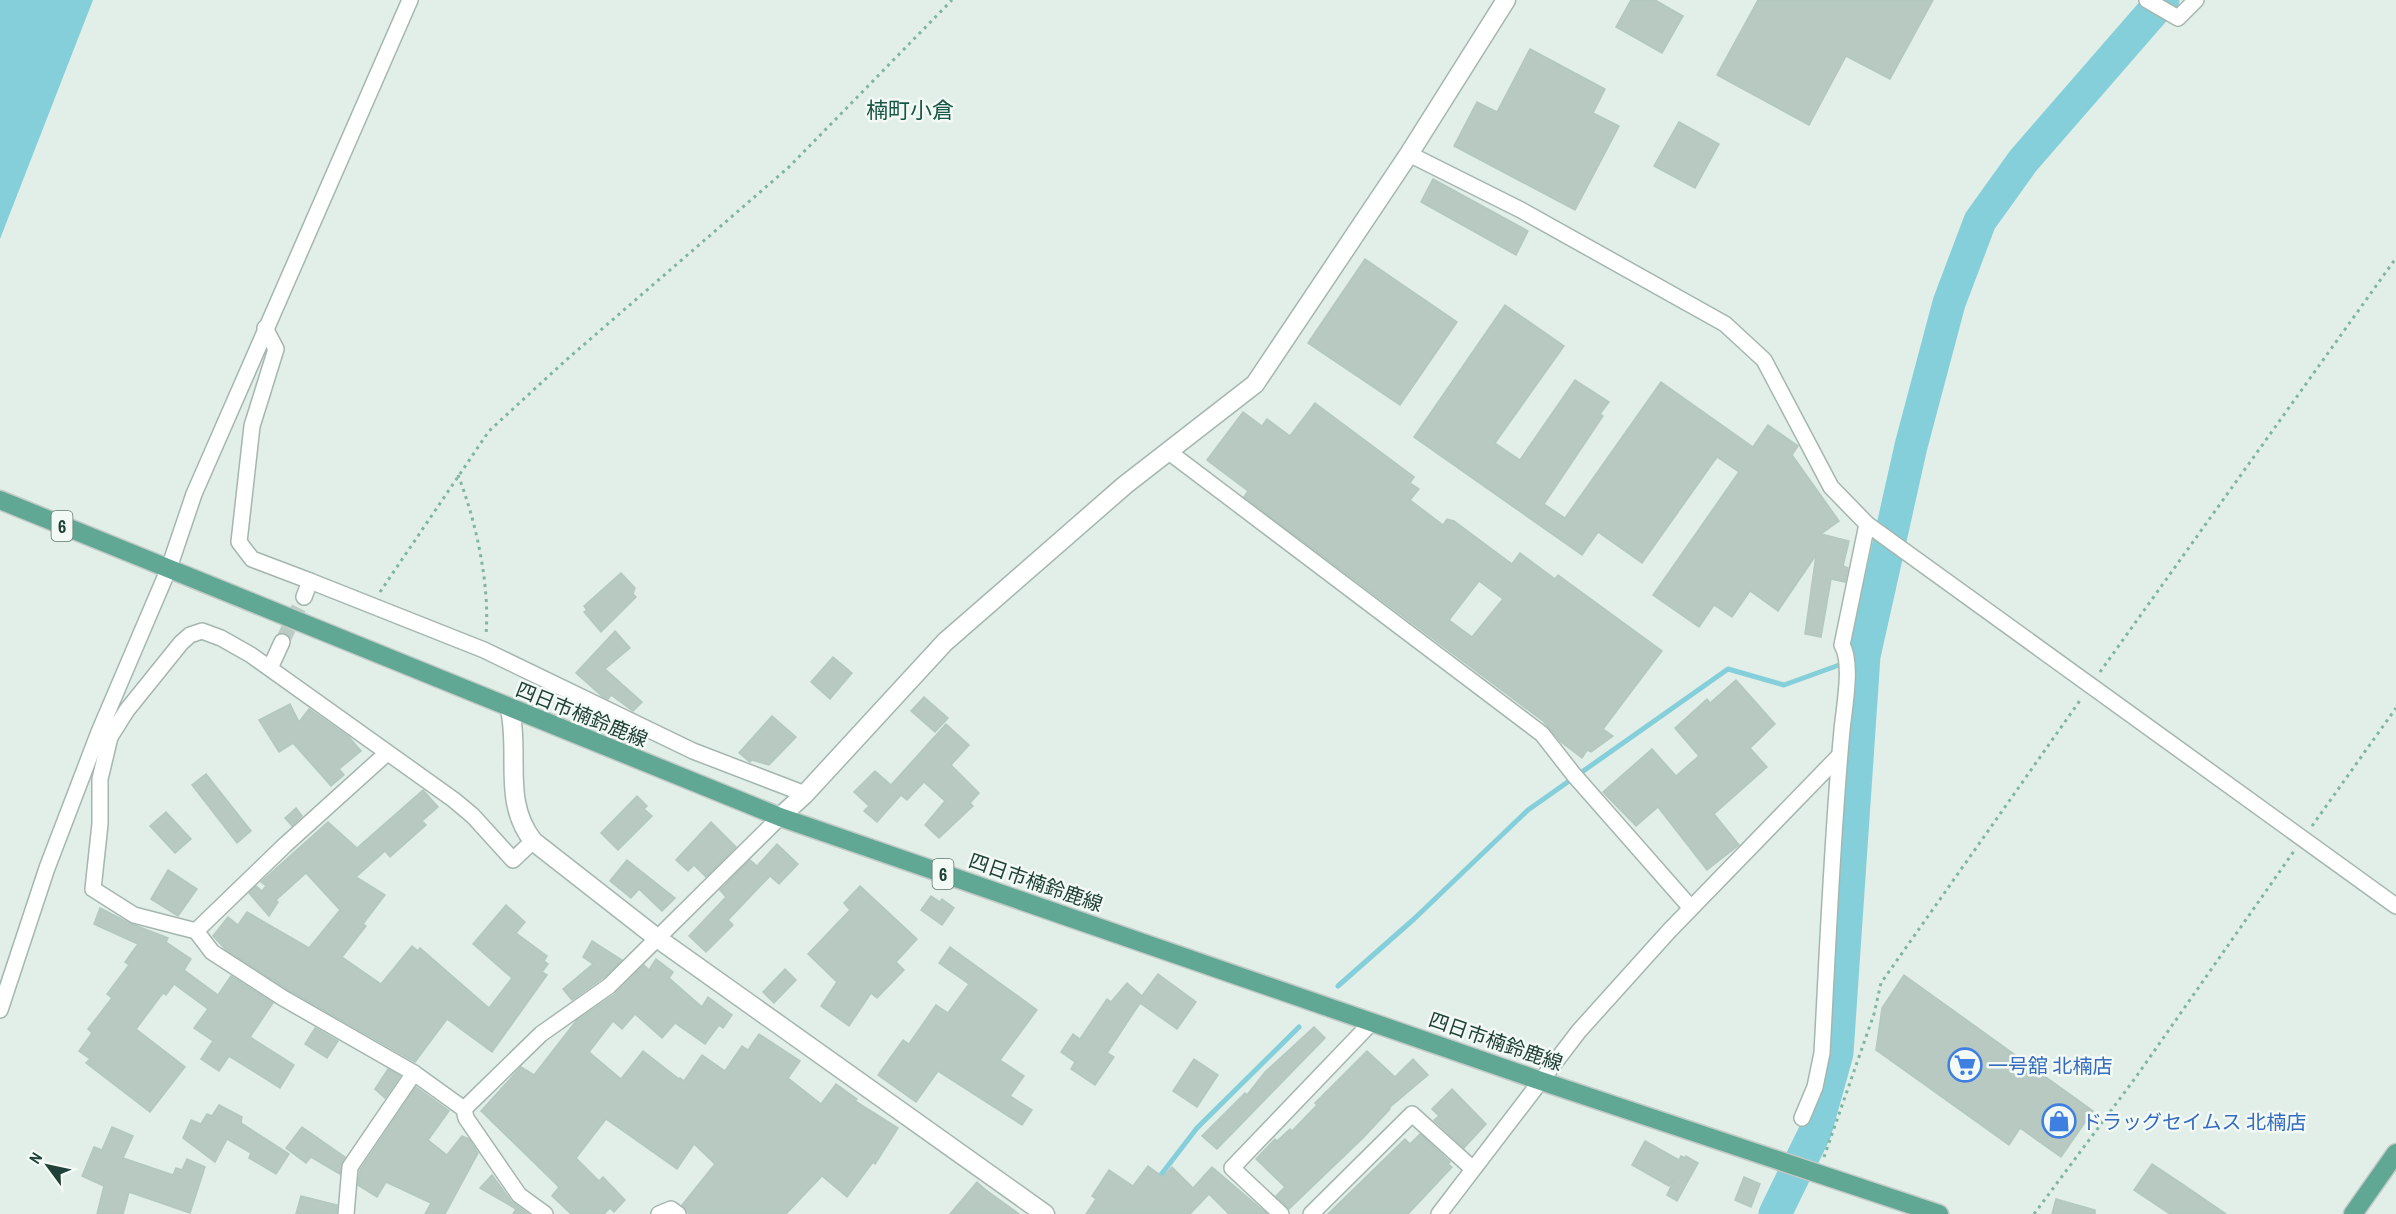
<svg xmlns="http://www.w3.org/2000/svg" width="2396" height="1214" viewBox="0 0 2396 1214" font-family="'Archivo Narrow','Noto Sans JP',sans-serif">
  <style>
    .water { fill: #84cfd9 }
    .lines { fill: none; stroke-linecap: round; stroke-linejoin: round }
    .stream { stroke: #84cfd9; stroke-width: 5 }
    .river { stroke: #84cfd9; stroke-width: 33 }
    .building { fill: #b7c9c1; stroke: #b3c8bf; stroke-width: 1.5; fill-rule: evenodd }
    .minor-tunnel { stroke: #bbcbc5; stroke-width: 15; stroke-dasharray: 15 8; stroke-linecap: butt }
    .minor-casing { stroke: #a4b7af; stroke-width: 18 }
    .tertiary-casing { stroke: #a4b7af; stroke-width: 21 }
    .primary-casing { stroke: #c1cac7; stroke-width: 21 }
    .path { stroke: #7fb5a2; stroke-width: 3; stroke-dasharray: 3 4.5; stroke-linecap: butt }
    .minor { stroke: #fff; stroke-width: 15 }
    .tertiary { stroke: #fff; stroke-width: 18 }
    .primary { stroke: #61a894; stroke-width: 18 }
    .labels { text-anchor: middle; dominant-baseline: central; stroke-width: 5; stroke-linejoin: round; paint-order: stroke }
    .shield { fill: #f3faf6; stroke: #5f7870; stroke-width: 1.5 }
    .shield-label { font-size: 18px; font-weight: bold; fill: #204137 }
    .street-label { font-size: 20px; fill: #204137; stroke: #f3faf6 }
    .shop-label { font-size: 20px; fill: #366cbe; stroke: #f3faf6; text-anchor: start }
    .quarter-label { font-size: 22px; fill: #195645; stroke: #f3faf6 }
  </style>
  <rect width="100%" height="100%" fill="#e2eee8"/>
  <polygon class="water" points="0,0 93,0 0,239"/>
  <g class="lines">
    <g class="stream">
      <polyline points="1338,986 1414,919 1528,810 1728,669 1784,685 1864,656"/>
      <polyline points="1157,1180 1197,1128 1299,1027"/>
    </g>
    <polyline class="river" points="1775,1214 1815,1132 1837,1053 1864,656 1911,446 1949,303 1980,221 2023,161 2163,0"/>
  </g>
  <g class="building">
    <polygon points="1631,0 1655,0 1683,16 1662,53 1616,27"/>
    <polygon points="1758,0 1933,0 1890,79 1846,56 1809,125 1717,75"/>
    <polygon points="1530,49 1605,89 1593,113 1619,126 1575,210 1454,146 1477,102 1497,112"/>
    <polygon points="1679,122 1719,144 1695,188 1654,166"/>
    <polygon points="1433,179 1528,231 1516,255 1421,202"/>
    <polygon points="1365,259 1457,322 1400,405 1308,343"/>
    <polygon points="1505,305 1564,346 1495,443 1520,460 1575,380 1609,402 1600,414 1603,416 1544,504 1565,518 1661,382 1753,447 1768,425 1798,446 1792,455 1839,521 1821,534 1849,541 1843,566 1848,568 1845,582 1831,579 1821,637 1805,634 1816,555 1778,611 1750,591 1732,617 1714,605 1699,627 1653,595 1739,472 1717,457 1642,563 1598,532 1582,555 1414,437"/>
    <path d="M 1315,403 L 1414,477 L 1410,483 L 1419,489 L 1410,500 L 1443,525 L 1447,519 L 1454,521 L 1512,564 L 1520,553 L 1555,579 L 1558,575 L 1662,651 L 1603,729 L 1613,736 L 1591,752 L 1587,750 L 1582,758 L 1561,742 L 1543,721 L 1244,497 L 1248,491 L 1207,460 L 1243,412 L 1262,426 L 1267,419 L 1290,436 ZM 1479,581 L 1503,599 L 1472,637 L 1449,620 Z"/>
    <polygon points="621,573 635,588 633,594 636,597 601,632 584,612 587,610 584,606"/>
    <polygon points="615,631 630,648 605,669 642,702 633,711 611,695 608,699 602,696 576,673"/>
    <polygon points="833,657 852,673 830,699 811,682"/>
    <polygon points="1736,680 1775,724 1750,748 1767,767 1714,814 1739,845 1707,870 1658,807 1636,826 1603,792 1652,749 1676,776 1699,756 1675,728 1707,699 1710,703"/>
    <polygon points="924,697 948,718 935,732 911,711"/>
    <polygon points="290,704 299,722 309,709 349,737 361,751 339,769 344,775 331,786 293,743 279,752 259,720"/>
    <polygon points="772,716 796,737 769,765 752,760 750,762 739,753"/>
    <polygon points="946,724 969,745 951,765 979,793 970,803 973,806 939,838 925,825 945,801 924,782 907,800 901,795 877,822 864,811 869,806 854,792 875,771 891,785"/>
    <polygon points="206,774 251,831 237,843 192,785"/>
    <polygon points="423,790 438,807 422,821 426,825 390,857 385,851 356,877 385,895 363,924 366,926 342,957 381,984 412,946 418,951 420,948 489,1008 512,978 473,944 506,905 525,922 516,933 547,956 544,961 548,964 542,972 547,975 492,1052 447,1019 415,1062 288,990 226,950 213,936 228,917 238,925 247,912 309,948 340,910 306,873 276,900 278,902 269,916 249,893 256,886 262,891 266,886 261,882 328,822 357,848"/>
    <polygon points="637,796 647,806 644,809 652,816 618,850 601,833"/>
    <polygon points="296,808 302,816 292,826 285,818"/>
    <polygon points="166,812 191,839 175,853 150,826"/>
    <polygon points="711,822 736,847 706,877 694,865 688,871 676,860"/>
    <polygon points="777,844 798,864 779,884 770,876 728,920 733,925 706,952 689,936 726,897 720,890 750,860 757,866"/>
    <polygon points="627,860 675,898 662,911 639,889 631,898 610,881"/>
    <polygon points="168,870 197,889 178,916 151,899"/>
    <polygon points="860,886 917,939 896,962 904,970 877,998 871,993 849,1026 821,1006 837,982 808,954 850,910 844,903"/>
    <polygon points="931,896 940,902 942,899 954,908 942,925 921,910"/>
    <polygon points="100,908 129,923 168,938 166,942 191,959 184,970 218,995 231,976 273,1003 250,1037 294,1065 280,1088 229,1056 219,1071 201,1059 213,1041 194,1028 208,1009 174,984 166,995 163,993 136,1029 185,1067 150,1112 86,1063 90,1059 79,1051 92,1033 88,1029 112,998 107,994 129,965 125,962 138,944 94,924"/>
    <polygon points="592,941 622,960 603,978 572,1000 563,989 593,964 583,957"/>
    <polygon points="950,947 1037,1010 1000,1060 1024,1076 1010,1096 1032,1110 1022,1125 938,1071 916,1102 878,1075 903,1040 909,1044 936,1005 948,1013 969,984 939,963"/>
    <polygon points="656,959 673,972 669,978 702,1007 708,997 732,1015 723,1028 719,1025 705,1044 675,1023 662,1038 635,1014 622,1029 613,1021 589,1052 621,1079 643,1051 679,1079 680,1078 684,1081 702,1055 725,1071 742,1046 748,1050 759,1034 800,1061 788,1078 821,1104 836,1084 857,1099 855,1101 898,1128 875,1164 873,1162 847,1197 822,1176 786,1214 689,1214 682,1205 715,1164 694,1144 677,1169 606,1119 576,1158 599,1181 603,1177 625,1200 614,1212 610,1208 604,1214 571,1214 552,1196 559,1187 481,1111 521,1067 534,1075 576,1021 615,994 644,965 649,970"/>
    <polygon points="785,969 796,980 774,1003 763,992"/>
    <polygon points="1158,974 1196,1002 1177,1029 1140,1003 1107,1053 1114,1057 1095,1085 1071,1069 1075,1062 1061,1052 1073,1034 1080,1039 1107,999 1111,1002 1127,983 1142,996"/>
    <polygon points="1904,975 2093,1111 2061,1157 2020,1128 2009,1145 1876,1050 1882,1008"/>
    <polygon points="1314,1027 1325,1038 1217,1149 1202,1136 1245,1093 1247,1095 1265,1072"/>
    <polygon points="315,1028 338,1041 327,1058 305,1044"/>
    <polygon points="1367,1051 1395,1077 1413,1059 1428,1075 1389,1108 1390,1109 1363,1138 1289,1209 1276,1196 1285,1187 1256,1159 1275,1139 1277,1141 1290,1129 1292,1131 1317,1105 1315,1103"/>
    <polygon points="1194,1059 1218,1075 1197,1107 1173,1091"/>
    <polygon points="388,1069 400,1076 385,1098 375,1089"/>
    <polygon points="416,1087 449,1111 428,1140 447,1155 462,1136 469,1139 478,1153 445,1214 425,1214 431,1203 386,1182 377,1197 358,1185 360,1170"/>
    <polygon points="1452,1089 1486,1124 1464,1148 1434,1120 1439,1116 1432,1109"/>
    <polygon points="219,1105 242,1117 241,1123 289,1154 276,1174 249,1158 251,1153 227,1139 215,1162 183,1138 191,1120 201,1124 207,1114 212,1116"/>
    <polygon points="112,1127 133,1136 123,1158 173,1175 176,1168 182,1170 187,1159 205,1167 190,1213 129,1192 123,1214 97,1214 104,1186 82,1176 94,1147 102,1150"/>
    <polygon points="302,1127 345,1157 340,1174 311,1157 306,1163 286,1148"/>
    <polygon points="1420,1134 1450,1162 1448,1164 1452,1167 1408,1214 1328,1214 1405,1139 1410,1144"/>
    <polygon points="1645,1141 1679,1160 1681,1156 1685,1158 1686,1156 1698,1163 1677,1201 1667,1195 1675,1178 1669,1186 1632,1165"/>
    <polygon points="2152,1164 2181,1183 2226,1214 2170,1214 2134,1190"/>
    <polygon points="1148,1166 1163,1177 1172,1167 1193,1188 1212,1167 1267,1214 1229,1214 1209,1194 1190,1214 1086,1214 1096,1199 1092,1196 1109,1170 1133,1186"/>
    <polygon points="492,1175 511,1201 528,1214 513,1214 516,1209 480,1188"/>
    <polygon points="1744,1177 1760,1184 1751,1207 1735,1200"/>
    <polygon points="977,1182 986,1190 1019,1214 950,1214"/>
    <polygon points="301,1196 337,1205 336,1214 296,1214"/>
    <polygon points="2056,1199 2095,1210 2095,1214 2052,1214"/>
  </g>
  <g class="lines">
    <polyline class="minor-tunnel" points="282,642 304,597"/>
    <g class="minor-casing">
      <g id="minor">
        <polyline points="2147,0 2178,18 2196,0"/>
        <polyline points="1409,154 1521,210 1725,324 1764,360 1831,487 1867,524 2396,906"/>
        <polyline points="265,328 276,349 252,426 239,542 252,559 310,581 304,597"/>
        <polyline points="1169,452 1542,734 1574,775 1691,908"/>
        <polyline points="310,581 484,650 693,751 805,794"/>
        <polyline points="271,666 282,642"/>
        <polyline points="102,733 110,737 127,710 181,643 190,635 202,631 221,638 251,655 454,800 473,816 513,860 533,841"/>
        <polyline points="110,737 100,779 100,824 93,889 134,915 196,931 212,952 283,998 414,1073 464,1109 466,1118 519,1195 545,1214"/>
        <polyline points="196,931 285,845 387,753"/>
        <polyline points="0,1010 47,868 99,732 169,568 194,494 410,0"/>
        <polyline points="464,1109 541,1034 609,986 780,817"/>
        <path d="M 1802,1118 L 1815,1087 L 1822,1053 C 1828,945 1832,837 1842,730 C 1844,708 1853,663 1842,645 L 1867,524"/>
        <polyline points="346,1214 350,1167 414,1073"/>
        <polyline points="659,1214 671,1209 678,1214"/>
        <polyline points="1281,1214 1232,1168 1372,1022"/>
        <polyline points="1311,1214 1412,1114 1473,1169"/>
        <polyline points="1439,1214 1579,1031 1669,931 1839,756"/>
      </g>
    </g>
    <g class="tertiary-casing">
      <g id="tertiary">
        <path d="M 510,709 C 520,756 502,801 533,841 L 657,938 L 1045,1214"/>
        <polyline points="780,817 805,794 945,642 1125,485 1255,384 1409,154 1506,0"/>
      </g>
    </g>
    <g class="primary-casing">
      <g id="primary">
        <polyline points="0,500 780,817 1541,1081 1939,1214"/>
        <polyline points="2353,1214 2396,1153"/>
      </g>
    </g>
    <g class="path">
      <path d="M 458,475 C 476,521 490,585 486,634"/>
      <polyline points="380,592 489,431 565,361 789,167 952,0"/>
      <polyline points="2100,672 2396,258"/>
      <polyline points="2312,826 2396,708"/>
      <polyline points="1824,1157 1874,1014 1881,983 2081,699"/>
      <polyline points="2034,1214 2136,1077 2294,851"/>
    </g>
    <use href="#minor" class="minor"/>
    <use href="#tertiary" class="tertiary"/>
    <use href="#primary" class="primary"/>
  </g>
  <defs>
    <g id="supermarket-ring" transform="scale(1.725)"><circle r="9.5" fill="#f3faf6" stroke="#3f7fe0" stroke-width="1.5"/><path d="M-6-5.5h2.5l.6 2H6L4.5 2H-2.5L-4.4-4H-6ZM-1.5 3.2a1.3 1.3 0 1 0 .1 0ZM3 3.2a1.3 1.3 0 1 0 .1 0Z" fill="#3f7fe0"/></g>
    <g id="shop-ring" transform="scale(1.725)"><circle r="9.5" fill="#f3faf6" stroke="#3f7fe0" stroke-width="1.5"/><path d="M-5-2.5h2.3a2.7 3.5 0 0 1 5.4 0H5L5.5 6h-11ZM-1.5-2.5h3a1.5 2.3 0 0 0-3 0Z" fill="#3f7fe0"/></g>
  </defs>
  <g fill-rule="evenodd">
    <use href="#supermarket-ring" x="1965" y="1065"/>
    <use href="#shop-ring" x="2059" y="1121"/>
  </g>
  <g class="labels">
    <g class="shield">
      <rect x="51.5" y="511" width="21" height="30" rx="4.5"/>
      <rect x="932.5" y="859" width="21" height="30" rx="4.5"/>
    </g>
    <g class="shield-label">
      <text x="62" y="526">6</text>
      <text x="943" y="874">6</text>
    </g>
    <g class="street-label">
      <text transform="translate(582 714) rotate(22)">四日市楠鈴鹿線</text>
      <text transform="translate(1036 882) rotate(19)">四日市楠鈴鹿線</text>
      <text transform="translate(1496 1041) rotate(19)">四日市楠鈴鹿線</text>
    </g>
    <g class="shop-label">
      <text x="1988" y="1065">一号舘 北楠店</text>
      <text x="2082" y="1121">ドラッグセイムス 北楠店</text>
    </g>
    <g class="quarter-label">
      <text x="910" y="110">楠町小倉</text>
    </g>
  </g>
  <g transform="translate(48 1166) rotate(303)" stroke="#f3faf6" stroke-width="4.5" paint-order="stroke">
  <path d="M0-4.5L10 22L0 15L-10 22Z" fill="#204137"/>
  <text y="-9" font-size="16" font-weight="bold" text-anchor="middle" fill="#204137">N</text>
  </g>
</svg>
